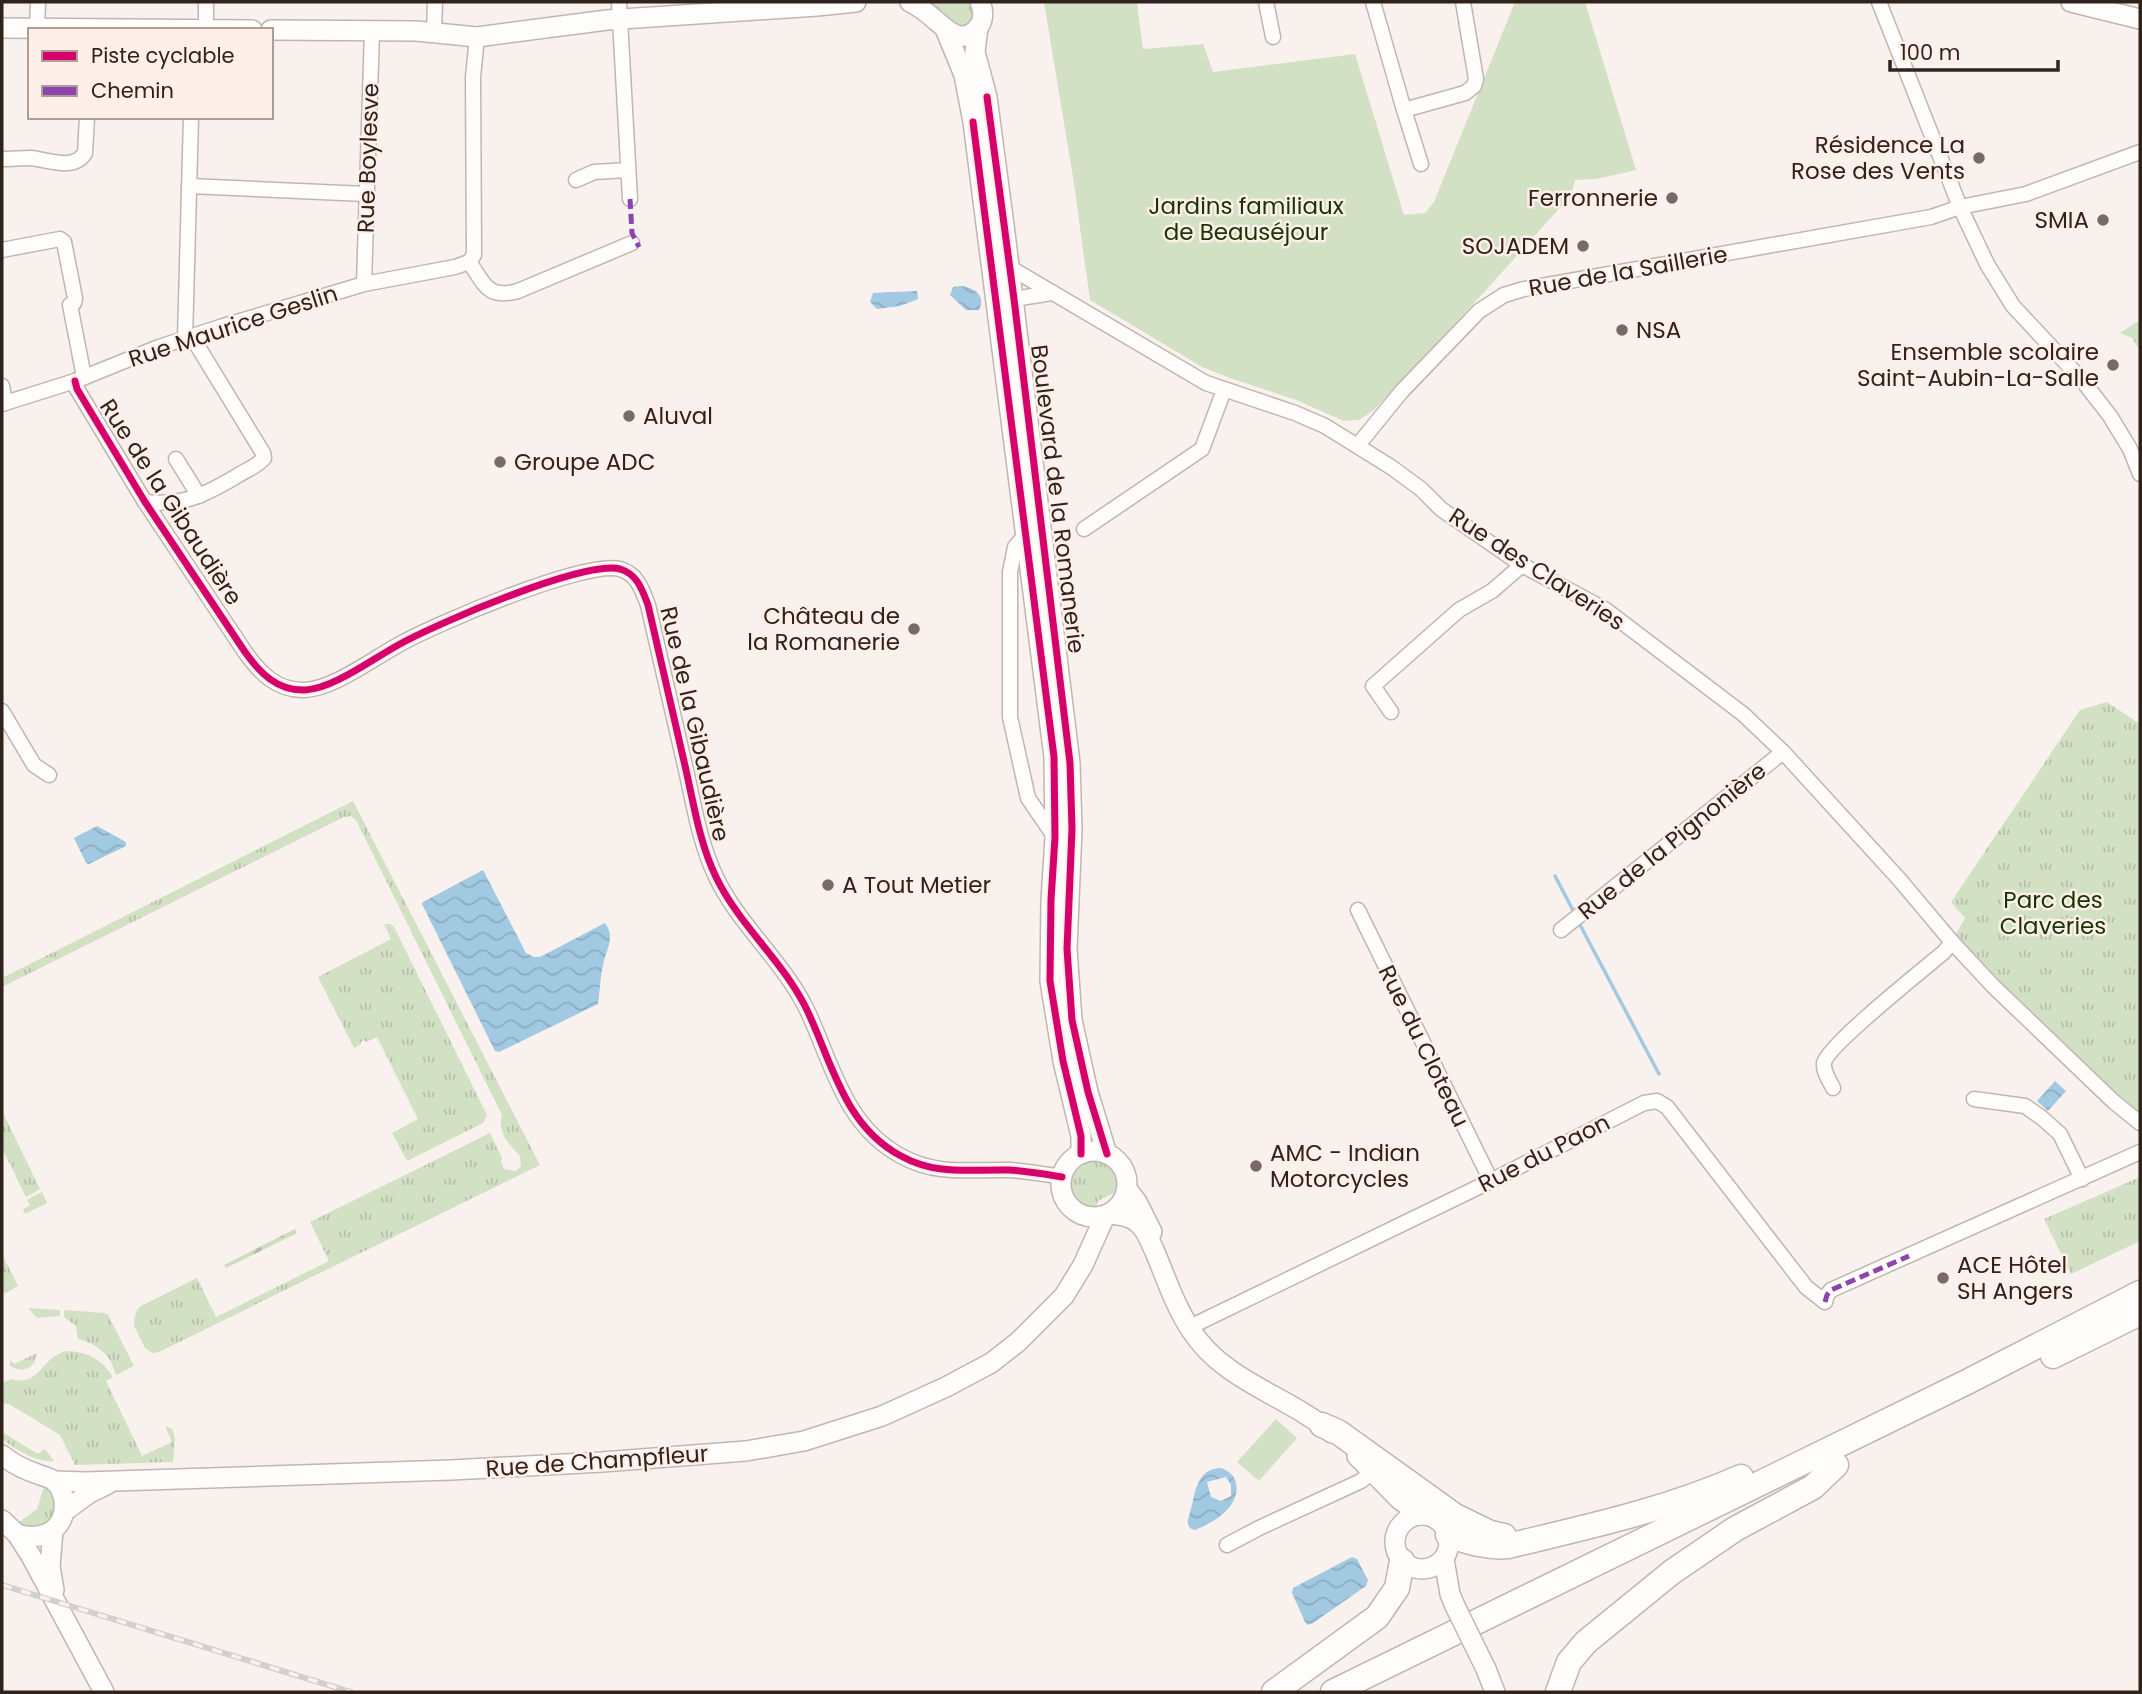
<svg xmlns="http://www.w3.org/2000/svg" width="2142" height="1694" viewBox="0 0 2142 1694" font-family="Poppins,sans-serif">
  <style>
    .grass { fill: url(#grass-tufts) }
    .forest { fill: url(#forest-firs) }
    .garden { fill: #d2e0c4 }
    .water { fill: url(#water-waves); fill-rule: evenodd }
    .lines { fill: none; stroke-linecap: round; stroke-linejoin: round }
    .stream { stroke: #a2c9e2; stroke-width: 3.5 }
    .street-casing { stroke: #c0b6b1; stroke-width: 17 }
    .secondary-casing { stroke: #c0b6b1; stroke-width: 22 }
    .highway-casing { stroke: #c0b6b1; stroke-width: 27 }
    .street { stroke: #fefdfc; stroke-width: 14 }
    .secondary { stroke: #fefdfc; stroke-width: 19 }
    .highway { stroke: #fefdfc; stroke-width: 24 }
    .rail-casing { stroke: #d2cfce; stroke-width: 6 }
    .rail { stroke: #feefe8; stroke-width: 3.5; stroke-dasharray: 10; stroke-linecap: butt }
    .secondary-bridge-casing { stroke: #c0b6b1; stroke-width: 22; stroke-linecap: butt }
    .secondary-bridge { stroke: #fefdfc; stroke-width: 19 }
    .quiet { stroke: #8e44ad; stroke-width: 5; stroke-dasharray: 10 5; stroke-linecap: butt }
    .cycleway-casing { stroke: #feefe8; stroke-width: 11 }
    .cycleway { stroke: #d6006c; stroke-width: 7 }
    .poi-dot { fill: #766b65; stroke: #feefe8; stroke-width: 2.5 }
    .labels { text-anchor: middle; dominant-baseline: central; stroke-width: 5; stroke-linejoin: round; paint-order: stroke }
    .poi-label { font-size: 23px; fill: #30231c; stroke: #feefe8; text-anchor: end }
    .street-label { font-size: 23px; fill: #30231c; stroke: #feefe8 }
    .park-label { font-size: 23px; fill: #163500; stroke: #feefe8 }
  </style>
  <defs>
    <pattern id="grass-tufts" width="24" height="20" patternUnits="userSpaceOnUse" patternTransform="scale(1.75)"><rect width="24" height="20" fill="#d2e0c4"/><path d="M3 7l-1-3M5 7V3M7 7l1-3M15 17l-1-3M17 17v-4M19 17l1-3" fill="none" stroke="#b5c0a8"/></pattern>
    <pattern id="forest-firs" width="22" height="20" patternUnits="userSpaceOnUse" patternTransform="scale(1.75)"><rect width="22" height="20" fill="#cdddbe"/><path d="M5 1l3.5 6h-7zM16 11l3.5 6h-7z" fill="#b0bda3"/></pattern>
    <pattern id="water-waves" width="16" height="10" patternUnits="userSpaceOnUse" patternTransform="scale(1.75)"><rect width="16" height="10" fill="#a2c9e2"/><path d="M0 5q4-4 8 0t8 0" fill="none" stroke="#8cacc1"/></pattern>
  </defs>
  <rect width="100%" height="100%" fill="#f9f1ed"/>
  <g class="grass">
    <path d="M 924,2 L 968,2 C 975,9 975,16 970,24 L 960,28 Z"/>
    <polygon points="2140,320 2140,351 2132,338 2120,333"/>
    <polygon points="2107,702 2140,724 2140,1113 2097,1078 1954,938 1965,918 1951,902 2080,710"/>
    <path d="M 353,801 L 540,1165 L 159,1352 L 152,1353 L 145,1348 L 134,1326 L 134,1320 L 137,1310 L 141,1306 L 197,1278 L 216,1317 L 329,1261 L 310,1222 L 490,1133 L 502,1158 L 501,1162 L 504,1169 L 516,1171 L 521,1166 L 520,1156 C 509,1144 497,1133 502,1115 L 356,820 L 351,816 L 344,817 L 2,987 L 2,978 Z"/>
    <polygon points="384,924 390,924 394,927 487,1115 483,1123 407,1161 392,1133 418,1119 377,1037 366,1042 364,1040 361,1042 361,1044 354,1048 318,977 391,939"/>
    <polygon points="2,1111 40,1189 26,1197 2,1148"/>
    <path d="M 1090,1159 C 1110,1159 1121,1173 1116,1192 L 1098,1201 L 1097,1207 C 1064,1207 1059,1168 1090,1159 Z"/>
    <polygon points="2140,1177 2140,1241 2071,1274 2044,1219"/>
    <polygon points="42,1192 47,1203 25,1214 23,1209 30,1206 27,1200"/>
    <polygon points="2,1254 18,1286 6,1293 2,1292"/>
    <polygon points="28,1308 60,1310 60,1316 37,1318"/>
    <path d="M 64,1310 L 105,1313 L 108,1315 L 134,1366 L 116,1375 C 111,1355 98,1344 78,1339 L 76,1326 L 64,1317 Z"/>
    <path d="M 70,1351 C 90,1353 102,1360 113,1377 L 106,1381 L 142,1456 L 172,1442 L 165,1426 L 172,1429 L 175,1437 L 173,1462 L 75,1465 L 60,1435 L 9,1404 L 2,1403 L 2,1383 L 11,1379 C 42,1388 41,1353 70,1351 Z"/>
    <path d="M 37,1353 C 35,1369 22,1374 9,1365 L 11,1360 L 14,1364 Z"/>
    <path d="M 2,1432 L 38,1454 L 45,1449 L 54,1461 C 37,1463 15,1449 2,1439 Z"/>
    <polygon points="46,1480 60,1509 45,1529 15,1525 37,1509"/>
  </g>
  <polygon class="forest" points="295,1229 297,1233 226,1268 224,1265"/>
  <g class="garden">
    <polygon points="1044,2 1137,2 1143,49 1203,44 1213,72 1355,54 1404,215 1425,213 1434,202 1515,2 1585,2 1636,170 1596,179 1575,180 1572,192 1566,201 1486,290 1373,411 1359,420 1344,421 1296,400 1230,378 1202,367 1090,300 1073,177"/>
    <polygon points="1276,1419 1297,1438 1259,1481 1237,1462"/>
  </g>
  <g class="water">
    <path d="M 962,286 C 975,288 986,296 979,310 L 966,310 L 950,295 L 953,287 Z"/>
    <polygon points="917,291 918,299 900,306 877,309 870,302 873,293"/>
    <polygon points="97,826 126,842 126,846 89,864 86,863 74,838"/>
    <path d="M 483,870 L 526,953 L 534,957 L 540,957 L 605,923 C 616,938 606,949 603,965 C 600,978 600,992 598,1004 L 499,1052 L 495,1051 L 422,904 L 423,902 Z"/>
    <polygon points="2055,1081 2066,1091 2048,1111 2037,1101"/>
    <path d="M 1221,1468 C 1229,1471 1234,1475 1236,1483 C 1241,1507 1213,1523 1195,1530 C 1189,1529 1187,1525 1188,1519 C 1196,1498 1193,1469 1221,1468 ZM 1226,1477 L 1231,1485 L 1231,1496 L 1221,1501 L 1211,1497 L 1207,1482 Z"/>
    <polygon points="1352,1557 1357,1559 1368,1580 1366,1586 1313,1623 1308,1625 1305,1622 1292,1593 1293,1588"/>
  </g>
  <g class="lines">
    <g class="stream">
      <polyline points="1555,876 1575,914"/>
      <polyline points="1578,921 1659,1074"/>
    </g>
    <g class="street-casing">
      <g id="street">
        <polyline points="206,2 206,29"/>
        <polyline points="619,2 630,199"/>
        <polyline points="1266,2 1273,37"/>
        <polyline points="1373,2 1404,110 1465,93 1474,86 1476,79 1463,2"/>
        <polyline points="1879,2 1960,207 1987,264 2013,306 2082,380 2110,416 2130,449 2140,474"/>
        <polyline points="37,29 38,2"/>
        <polyline points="434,32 435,2"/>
        <polyline points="1404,110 1421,164"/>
        <path d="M 2,159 C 11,159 22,158 31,158 C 48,160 74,171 85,153 L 87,117"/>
        <polyline points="576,180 594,172 628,170"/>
        <polyline points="189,186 366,194"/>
        <polyline points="2,250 60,239 64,242 75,298 74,303 70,305 84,377"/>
        <polyline points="469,262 474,255 473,77 477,37"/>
        <path d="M 469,262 C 484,282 486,300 518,291 L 632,243"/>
        <polyline points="1009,267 1206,383 1295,413 1325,426 1391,467 1421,489 1441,509 1522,565 1606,610 1743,714 1783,752 1899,879 1952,942 1993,986 2114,1102 2140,1123"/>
        <polyline points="364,284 372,31"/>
        <polyline points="1008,293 1014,299 1052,293"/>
        <polyline points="185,339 191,117"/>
        <path d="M 75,381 L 77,389 L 145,502 L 245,652 C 260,673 277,691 305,690 C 333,689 374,658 400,644 C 436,624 584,560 620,569 C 637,574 642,589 648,605 C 661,660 673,715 686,770 C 694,806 700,844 716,877 C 739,925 782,960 806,1008 C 832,1061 843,1125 901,1156 C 937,1176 970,1169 1009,1170 C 1027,1171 1044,1174 1062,1177"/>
        <polyline points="2,386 5,403"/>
        <polyline points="2,404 75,381 159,347 220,327 364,284 455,267 469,262"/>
        <polyline points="1358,445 1402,391 1479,311 1504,295 1524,289 1931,217 1960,207 2026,194 2140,152"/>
        <polyline points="176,459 199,496"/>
        <path d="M 145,502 C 183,506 205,495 237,476 C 246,470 258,466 264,458 L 263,453 L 192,337"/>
        <polyline points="1084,529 1202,449 1224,390"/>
        <polyline points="1026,534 1015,547 1010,572 1010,717 1028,798 1054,836"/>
        <polyline points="2,711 34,765 49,775"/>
        <polyline points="1391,712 1373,686 1459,610 1492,591 1522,565"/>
        <polyline points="1358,910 1491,1181"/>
        <polyline points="1561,930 1783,752"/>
        <path d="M 1833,1088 C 1830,1081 1823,1072 1824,1063 C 1827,1046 1925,968 1944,952 L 1952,942"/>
        <polyline points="1974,1099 2025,1106 2042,1118 2060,1134 2082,1179"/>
        <polyline points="1196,1324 1491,1181 1644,1103 1657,1101 1667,1107 1806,1287 1825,1302 1827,1295 1831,1290 2140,1152"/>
        <polyline points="1227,1545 1259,1528 1361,1481 1373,1471"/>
      </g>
    </g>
    <g class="secondary-casing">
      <g id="secondary">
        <path d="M 910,2 C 918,6 926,12 933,18 C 946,29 961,46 977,29 C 984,21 984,11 980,2"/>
        <polyline points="2071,2 2140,19"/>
        <polyline points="978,27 975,52 987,97 1004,225 1070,763 1072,829 1067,949 1072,1020 1088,1092 1107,1154"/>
        <polyline points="2,28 252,30"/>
        <polyline points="271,30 416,31 477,37 607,20 817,6 856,2"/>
        <polyline points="946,31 964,75 973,122 1054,757 1055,837 1051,900 1050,981 1063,1061 1081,1136 1081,1154"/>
        <circle cx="1094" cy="1184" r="33"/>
        <polyline points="1127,1189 1137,1202 1152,1232"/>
        <path d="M 1109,1214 C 1120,1215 1131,1216 1139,1224 C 1146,1230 1151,1243 1155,1252 C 1166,1278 1175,1306 1191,1330 C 1223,1381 1288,1396 1332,1433"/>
        <path d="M 2,1455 C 12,1463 23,1469 35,1473 C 41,1476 51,1477 55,1482 C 60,1486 63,1495 64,1501 C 67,1530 42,1542 17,1534"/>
        <polyline points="1357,1456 1399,1499 1421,1515"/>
        <polyline points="55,1481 85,1482 451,1470 602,1462 746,1451 804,1441 882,1416 946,1387 991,1363 1018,1342 1064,1296 1083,1265 1105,1216"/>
        <polyline points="65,1511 88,1494 108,1484"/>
        <circle cx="1422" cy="1542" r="27"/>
        <polyline points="2,1520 17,1534 31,1556 104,1692"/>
        <polyline points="53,1531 50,1566 54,1590"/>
        <polyline points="1444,1559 1450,1594 1455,1606"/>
        <polyline points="1486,1669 1495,1692"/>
      </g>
    </g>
    <g class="highway-casing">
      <g id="highway">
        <polyline points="2053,1356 2140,1313"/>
        <polyline points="1322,1425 1338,1432 1455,1516 1490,1533 1504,1536"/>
        <path d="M 1448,1535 C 1468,1542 1487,1548 1508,1546 C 1587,1527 1666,1510 1741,1477"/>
        <polyline points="1274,1692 1377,1617 1397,1588 1402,1561"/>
        <polyline points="1333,1692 1967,1382 2140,1293"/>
        <polyline points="1558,1692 1569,1662 1586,1642 1672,1572 1735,1529 1813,1487 1836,1465"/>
      </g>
    </g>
    <use href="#street" class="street"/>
    <use href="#secondary" class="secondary"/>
    <use href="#highway" class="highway"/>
    <g class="rail-casing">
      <polyline id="rail" points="2,1585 351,1692"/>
    </g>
    <use href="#rail" class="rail"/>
    <g class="secondary-bridge-casing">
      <polyline id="secondary-bridge" points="1455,1606 1486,1669"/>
    </g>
    <use href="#secondary-bridge" class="secondary-bridge"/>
    <g class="quiet">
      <polyline points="630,199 632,233 639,247"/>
      <polyline points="1825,1302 1827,1295 1831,1290 1909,1256"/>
    </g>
    <g class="cycleway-casing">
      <g id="cycleway">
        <polyline points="987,97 1014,299 1070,763 1072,829 1067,949 1072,1020 1088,1092 1107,1154"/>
        <polyline points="973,122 1054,757 1055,837 1051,900 1050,981 1063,1061 1081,1136 1081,1154"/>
        <path d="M 75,381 L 77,389 L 145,502 L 245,652 C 260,673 277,691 305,690 C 333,689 374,658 400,644 C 436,624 584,560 620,569 C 637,574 642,589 648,605 C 661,660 673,715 686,770 C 694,806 700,844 716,877 C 739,925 782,960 806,1008 C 832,1061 843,1125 901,1156 C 937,1176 970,1169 1009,1170 C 1027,1171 1044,1174 1062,1177"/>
      </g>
    </g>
    <use href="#cycleway" class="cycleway"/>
  </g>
  <g class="poi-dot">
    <circle cx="1979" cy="158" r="7"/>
    <circle cx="1672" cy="198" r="7"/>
    <circle cx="2103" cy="220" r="7"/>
    <circle cx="1583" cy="246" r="7"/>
    <circle cx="1622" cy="330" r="7"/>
    <circle cx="2113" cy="365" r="7"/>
    <circle cx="629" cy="416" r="7"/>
    <circle cx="500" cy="462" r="7"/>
    <circle cx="914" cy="629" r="7"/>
    <circle cx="828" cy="885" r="7"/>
    <circle cx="1256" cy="1166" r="7"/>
    <circle cx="1943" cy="1278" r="7"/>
  </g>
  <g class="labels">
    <g class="poi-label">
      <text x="1965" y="145">Résidence La<tspan x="1965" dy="26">Rose des Vents</tspan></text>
      <text x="1658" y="198">Ferronnerie</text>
      <text x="2089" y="220">SMIA</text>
      <text x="1569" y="246">SOJADEM</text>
      <text x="1636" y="330" text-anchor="start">NSA</text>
      <text x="2099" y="352">Ensemble scolaire<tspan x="2099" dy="26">Saint-Aubin-La-Salle</tspan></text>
      <text x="643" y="416" text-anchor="start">Aluval</text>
      <text x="514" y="462" text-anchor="start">Groupe ADC</text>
      <text x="900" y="616">Château de<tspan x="900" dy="26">la Romanerie</tspan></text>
      <text x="842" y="885" text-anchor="start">A Tout Metier</text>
      <text x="1270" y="1153" text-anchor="start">AMC - Indian<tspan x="1270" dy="26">Motorcycles</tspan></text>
      <text x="1957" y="1265" text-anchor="start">ACE Hôtel<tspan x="1957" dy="26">SH Angers</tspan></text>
    </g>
    <g class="street-label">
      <text transform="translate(368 158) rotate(-88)">Rue Boylesve</text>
      <text transform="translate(1628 271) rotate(-10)">Rue de la Saillerie</text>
      <text transform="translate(233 326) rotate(-18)">Rue Maurice Geslin</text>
      <text transform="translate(1058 499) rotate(83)">Boulevard de la Romanerie</text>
      <text transform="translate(171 502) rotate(57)">Rue de la Gibaudière</text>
      <text transform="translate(1537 569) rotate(33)">Rue des Claveries</text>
      <text transform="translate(695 724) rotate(77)">Rue de la Gibaudière</text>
      <text transform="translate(1672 841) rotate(-39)">Rue de la Pignonière</text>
      <text transform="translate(1424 1046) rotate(64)">Rue du Cloteau</text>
      <text transform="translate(1544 1153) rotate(-27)">Rue du Paon</text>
      <text transform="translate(597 1461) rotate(-4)">Rue de Champfleur</text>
    </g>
    <g class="park-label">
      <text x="1246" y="206">Jardins familiaux<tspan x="1246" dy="26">de Beauséjour</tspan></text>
      <text x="2053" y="900">Parc des<tspan x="2053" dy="26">Claveries</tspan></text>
    </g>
  </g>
  <rect width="2142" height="1694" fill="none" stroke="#30231c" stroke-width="7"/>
  <rect x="28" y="28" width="245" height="91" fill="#feefe8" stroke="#ac9d96" stroke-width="2"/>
  <rect x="42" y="51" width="35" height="10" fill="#d6006c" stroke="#ac9d96" stroke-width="2"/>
  <text x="91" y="63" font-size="21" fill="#30231c">Piste cyclable</text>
  <rect x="42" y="86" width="35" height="10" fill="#8e44ad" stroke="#ac9d96" stroke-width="2"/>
  <text x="91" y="98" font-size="21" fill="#30231c">Chemin</text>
  <path d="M1890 60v10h168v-10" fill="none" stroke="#30231c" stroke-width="3.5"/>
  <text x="1900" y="60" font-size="21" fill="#30231c" stroke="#feefe8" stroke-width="5" paint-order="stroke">100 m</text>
</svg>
